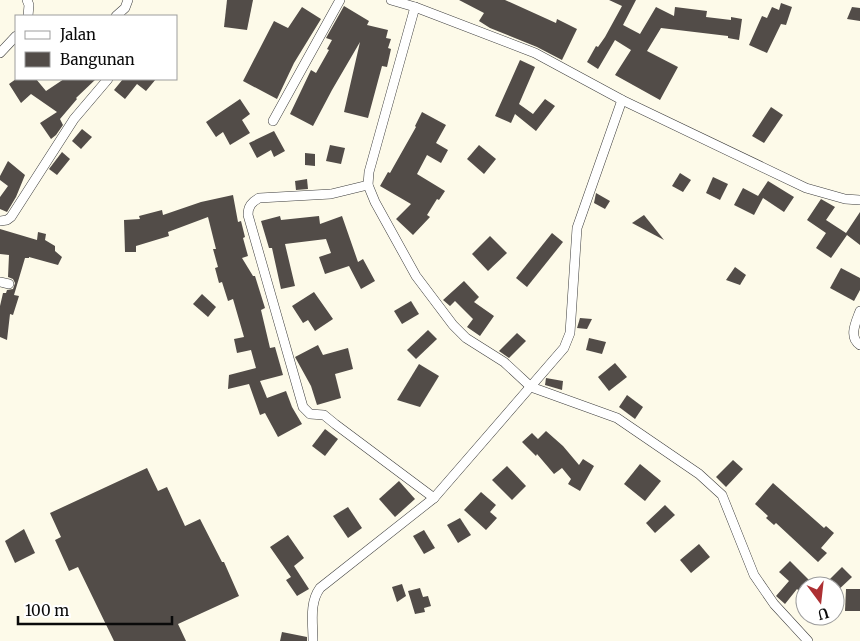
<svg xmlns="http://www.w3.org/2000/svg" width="860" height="641" viewBox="0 0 860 641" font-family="Merriweather,serif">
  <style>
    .building { fill: #524c48 }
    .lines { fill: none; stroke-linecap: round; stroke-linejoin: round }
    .street-casing { stroke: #3d3d3d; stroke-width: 10 }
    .street { stroke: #fff; stroke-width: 9 }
  </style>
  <rect width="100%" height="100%" fill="#fdfae9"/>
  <g class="building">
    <polygon points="227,0 253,0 247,30 224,27"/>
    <polygon points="459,0 505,0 556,23 557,19 577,29 562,60 537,47 490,28 479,21 484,13"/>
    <polygon points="609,0 636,0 623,25 640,34 656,7 674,16 675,7 707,11 706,17 731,20 731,17 742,19 739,40 728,38 728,36 661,28 647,51 678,67 660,100 615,75 631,50 615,40 598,69 587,62 596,46 598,47 605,37 622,6"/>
    <polygon points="781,3 792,7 786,25 781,24 767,53 749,45 762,16 767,18 772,7 779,10"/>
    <polygon points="344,6 369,21 367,25 388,30 386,38 391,39 388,48 391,49 387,67 382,66 368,118 344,112 360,42 332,90 313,126 290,114 311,70 316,73 329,50 327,49 332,40 326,38"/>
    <polygon points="302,7 321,19 294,63 277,99 243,81 274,21 288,28"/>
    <polygon points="852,7 860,8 860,21 847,19"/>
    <polygon points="520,60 535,67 519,104 533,114 545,99 555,106 536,131 515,114 511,123 495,116"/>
    <polygon points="16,79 36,79 46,91 64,79 96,79 76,98 77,99 60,119 63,125 56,135 51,139 40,123 57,112 31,94 21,103 9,84"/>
    <polygon points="123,79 156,79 146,91 137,84 125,99 114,90"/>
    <polygon points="240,99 250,114 242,120 250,133 230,145 223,132 216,137 206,122"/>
    <polygon points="771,107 783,115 764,143 752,136"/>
    <polygon points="422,112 446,125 436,143 448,150 441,163 427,155 417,174 445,191 439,200 437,199 427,215 430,217 413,235 396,219 411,204 380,186 388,172 390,173 416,127 415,126"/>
    <polygon points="82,129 92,137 81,149 72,141"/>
    <polygon points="274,131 285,151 274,157 271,150 257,158 249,143"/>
    <polygon points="330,145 345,148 341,164 326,161"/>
    <polygon points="479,145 496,159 484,174 467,159"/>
    <polygon points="62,152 70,159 57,175 49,169"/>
    <polygon points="305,153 315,154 315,166 305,165"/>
    <polygon points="8,161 25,175 16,197 7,212 0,209 0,197 8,186 0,180 0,176"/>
    <polygon points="680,173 691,180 683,192 672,186"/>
    <polygon points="713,177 728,184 720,200 706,193"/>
    <polygon points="307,179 308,189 296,190 295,181"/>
    <polygon points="768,181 794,197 784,212 763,198 754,215 734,205 743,188 760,197 758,196"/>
    <polygon points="596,193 610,201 605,209 594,203"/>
    <polygon points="233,195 238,222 241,221 245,237 243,238 248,256 242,258 253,276 255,276 265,308 261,310 270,348 275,347 283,375 260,381 267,398 286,391 292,407 302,424 278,437 265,413 260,415 249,384 228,389 229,375 256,368 251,350 237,353 234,339 244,337 233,299 228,301 222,282 219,283 215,268 218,267 213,249 216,249 208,217 168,232 169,236 136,246 136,252 125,252 124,220 140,219 139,216 162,210 163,215 201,202"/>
    <polygon points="821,199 835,207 826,220 846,233 860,212 860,245 847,235 831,258 816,248 826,233 807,220"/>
    <polygon points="644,215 664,240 632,223"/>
    <polygon points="280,216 281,220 319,216 320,224 342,216 358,262 363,259 375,281 361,289 349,266 325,274 319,257 331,253 326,239 285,244 295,286 281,289 272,248 269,248 261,221"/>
    <polygon points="0,229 37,240 38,232 46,234 45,240 55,246 55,251 62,257 58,265 29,257 29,258 25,258 14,295 19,296 13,315 10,314 7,340 0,337 0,306 3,293 6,293 7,290 13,289 15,283 13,279 8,277 9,255 0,254"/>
    <polygon points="552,233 563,242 527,287 516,278"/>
    <polygon points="490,236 507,253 488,271 472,254"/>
    <polygon points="735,267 746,275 740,285 726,280"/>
    <polygon points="841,268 860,278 860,290 854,301 830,288"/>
    <polygon points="464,281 479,297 474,302 494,316 480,336 467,327 473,319 455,301 450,306 443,300"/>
    <polygon points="314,292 333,319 315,331 308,320 303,323 292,306"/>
    <polygon points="202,294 216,307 208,317 193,304"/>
    <polygon points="411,301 419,314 402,324 394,311"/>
    <polygon points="580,318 592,319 587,329 577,328"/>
    <polygon points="428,330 437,339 416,359 407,350"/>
    <polygon points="517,333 526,341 509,358 499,351"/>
    <polygon points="589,338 606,342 602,354 586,350"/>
    <polygon points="318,345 323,355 348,348 353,369 335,374 341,398 317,405 311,386 295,357"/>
    <polygon points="615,363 627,377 609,391 598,377"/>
    <polygon points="419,364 439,376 420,407 397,400"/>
    <polygon points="546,378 563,381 562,390 545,385"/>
    <polygon points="627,395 643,407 635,419 619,407"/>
    <polygon points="325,429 338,439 325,456 312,446"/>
    <polygon points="546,431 563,446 579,465 583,459 594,466 580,491 568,484 571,479 562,468 554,474 537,454 536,456 522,442 532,433 538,439"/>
    <polygon points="733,460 743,469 726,487 716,477"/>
    <polygon points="640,464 661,481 645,501 624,484"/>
    <polygon points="507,466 526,486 512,500 492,480"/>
    <polygon points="147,468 158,491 167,487 185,526 200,519 222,562 224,562 239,596 178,624 186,641 114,641 78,567 69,571 55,540 61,537 50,513"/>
    <polygon points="399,481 415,499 395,517 379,499"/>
    <polygon points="773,483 824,528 826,526 834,533 821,548 827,553 818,562 776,523 774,525 766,518 768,516 755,504"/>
    <polygon points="481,492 496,505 490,512 497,518 486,530 464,510"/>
    <polygon points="665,505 675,515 655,533 646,523"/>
    <polygon points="348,507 362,528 348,538 333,516"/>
    <polygon points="460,518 471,535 458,543 447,525"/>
    <polygon points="24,529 35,553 15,563 5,541"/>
    <polygon points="424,530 435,548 424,554 413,536"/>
    <polygon points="288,535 304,558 294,566 309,589 297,596 286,580 291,577 270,547"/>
    <polygon points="699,544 710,557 691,573 680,560"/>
    <polygon points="790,561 815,586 805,586 805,596 797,589 785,604 776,596 789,581 779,572"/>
    <polygon points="842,567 852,577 835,593 835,586 823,586"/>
    <polygon points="402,584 406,596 397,602 392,587"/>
    <polygon points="420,588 423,597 428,596 431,606 424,608 425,612 415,614 408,591"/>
    <polygon points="846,589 860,589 860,611 845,611"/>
    <polygon points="282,632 307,637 307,641 280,641"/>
  </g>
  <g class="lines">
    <g class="street-casing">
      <g id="street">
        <polyline points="27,0 29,5 28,16"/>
        <polyline points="391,0 415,7 535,53 622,100 806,188 845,199 860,200"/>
        <polyline points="415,7 369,172 368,185 375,202 416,276 453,325 466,338 504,362 531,387 617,418 699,474 722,495 754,575 774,604 808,641"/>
        <polyline points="116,16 125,8 128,0"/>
        <polyline points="0,53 16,36"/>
        <polyline points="273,121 340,0"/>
        <path d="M 368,185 L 331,194 L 259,198 C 252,202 248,206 248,215 L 303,407 L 310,414 L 324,415 L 335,424 L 434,498"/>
        <polyline points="0,221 7,220 11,217 74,119 108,79"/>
        <polyline points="0,282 9,284"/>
        <path d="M 860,311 C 856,322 848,337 860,345"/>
        <path d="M 313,641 C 313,623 309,603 320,588 L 434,498 L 564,348 L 570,333 L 577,228 L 622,100"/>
      </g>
    </g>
    <use href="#street" class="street"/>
  </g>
  <rect x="15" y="15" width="162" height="65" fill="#ffffff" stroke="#9d9d9d"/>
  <rect x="25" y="31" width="25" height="8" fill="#ffffff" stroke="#9d9d9d"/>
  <text x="60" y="40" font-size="15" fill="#0a0a0a">Jalan</text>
  <rect x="25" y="52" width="25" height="15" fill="#524c48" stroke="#9d9d9d"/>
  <text x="60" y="65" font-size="15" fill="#0a0a0a">Bangunan</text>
  <g transform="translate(820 601) rotate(165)"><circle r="24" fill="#ffffff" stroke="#9d9d9d"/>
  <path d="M0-4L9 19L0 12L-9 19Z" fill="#ad3033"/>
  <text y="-8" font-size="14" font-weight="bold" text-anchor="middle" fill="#0a0a0a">U</text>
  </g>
  <path d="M18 616v8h154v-8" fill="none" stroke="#0a0a0a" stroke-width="2.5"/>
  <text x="25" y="616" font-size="15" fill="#0a0a0a" stroke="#ffffff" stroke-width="4" paint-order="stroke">100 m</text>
</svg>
